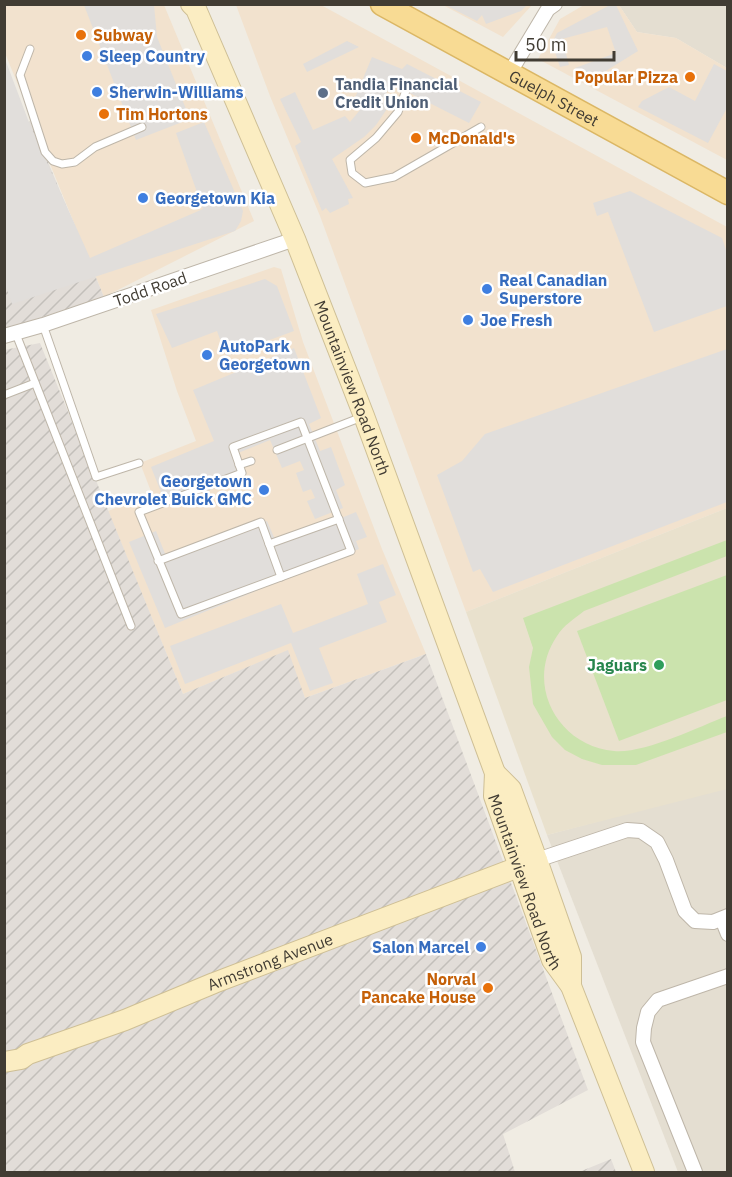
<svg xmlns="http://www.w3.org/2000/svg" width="732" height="1177" viewBox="0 0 732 1177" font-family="'IBM Plex Sans',sans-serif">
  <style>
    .residential { fill: #e4ded1 }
    .commercial { fill: #f2e2ce }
    .industrial { fill: url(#industrial-furrows) }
    .education { fill: #e9e1cd }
    .pitch { fill: #cbe3ad }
    .parking { fill: #e1dedb }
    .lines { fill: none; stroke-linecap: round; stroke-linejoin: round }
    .lane-casing { stroke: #beb6a9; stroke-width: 9 }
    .street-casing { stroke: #beb6a9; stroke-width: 16 }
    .secondary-casing { stroke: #cebf95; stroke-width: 22 }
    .primary-casing { stroke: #dbb765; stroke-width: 25 }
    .lane { stroke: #fff; stroke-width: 7 }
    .street { stroke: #fff; stroke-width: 14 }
    .secondary { stroke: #fbedc2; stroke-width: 20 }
    .primary { stroke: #f8db94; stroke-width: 22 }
    .food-dot { fill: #e8710a; stroke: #fff; stroke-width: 2 }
    .shop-dot { fill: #3f7fe0; stroke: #fff; stroke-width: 2 }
    .service-dot { fill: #5c6f8a; stroke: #fff; stroke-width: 2 }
    .leisure-dot { fill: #2e9e5b; stroke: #fff; stroke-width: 2 }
    .labels { text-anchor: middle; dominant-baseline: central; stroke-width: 5; stroke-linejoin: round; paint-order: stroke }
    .food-label { font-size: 16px; font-weight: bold; fill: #c56008; stroke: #fff; text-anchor: start }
    .shop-label { font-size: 16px; font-weight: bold; fill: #366cbe; stroke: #fff; text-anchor: start }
    .service-label { font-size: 16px; font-weight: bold; fill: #4e5e75; stroke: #fff; text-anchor: start }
    .street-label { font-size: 16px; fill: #413c33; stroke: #fff }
    .leisure-label { font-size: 16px; font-weight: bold; fill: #27864d; stroke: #fff; text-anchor: end }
  </style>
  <defs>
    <pattern id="industrial-furrows" width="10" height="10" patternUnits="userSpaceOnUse" patternTransform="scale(1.5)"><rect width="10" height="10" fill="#e2ddd8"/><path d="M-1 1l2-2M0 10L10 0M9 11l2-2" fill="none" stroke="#c3bfba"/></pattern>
  </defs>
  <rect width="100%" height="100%" fill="#f0ece3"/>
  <g class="residential">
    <polygon points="619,5 727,5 727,68 676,38 637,32"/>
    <polygon points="727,787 727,1172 678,1172 547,835"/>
  </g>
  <g class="commercial">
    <polygon points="5,5 164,5 254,221 104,297 5,53"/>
    <polygon points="236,5 321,5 727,227 727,508 466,612 320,216 270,96"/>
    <polygon points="443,5 532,5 503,37"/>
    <polygon points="584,5 619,5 637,32 676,38 727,68 727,160 538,59 560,19"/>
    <polygon points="274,267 281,269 303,342 382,549 426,654 305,698 287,651 183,694 108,511 152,494 140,463 196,441 177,391 151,310"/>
  </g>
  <g class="industrial">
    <polygon points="31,121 104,297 5,329 4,131"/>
    <polygon points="40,343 183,694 288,650 305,698 426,654 588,1090 503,1134 515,1172 5,1172 4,350"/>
    <polygon points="611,1159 616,1172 579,1172"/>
  </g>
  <polygon class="education" points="727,508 727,789 547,835 466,612"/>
  <g class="pitch">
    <path d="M 727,540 L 727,556 L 584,611 C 574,619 564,625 557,636 C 524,684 558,746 614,751 C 644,754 698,727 727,716 L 727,732 L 636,765 L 602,765 L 582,759 L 565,750 L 552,737 L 533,704 L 529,667 L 533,648 L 523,618 Z"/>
    <polygon points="727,575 727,700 619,741 577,631"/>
  </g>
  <g class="parking">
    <polygon points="84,5 154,5 157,37 190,119 136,140"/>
    <polygon points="445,5 527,4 527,5 521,11 486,24 482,15 477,21"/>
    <polygon points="610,5 616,5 638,51 588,82 575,68 616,53 607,27 562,39 569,65 560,67 552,43 557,33"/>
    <polygon points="347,41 359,47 307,72 303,64"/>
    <polygon points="372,57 402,69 407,64 481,102 469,123 392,84 382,100 389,106 376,125 364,137 332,159 353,198 348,199 349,204 330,213 326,208 322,211 295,146 301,142 280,99 295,92 313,130 345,116 350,122 360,110 352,105"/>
    <polygon points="5,59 30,125 90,258 203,209 176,133 204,122 243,211 241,221 235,231 12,304 5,284"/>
    <polygon points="714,64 727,71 727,108 708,143 638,107 642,101 669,87 695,101"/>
    <polygon points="630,191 722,238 727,253 727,306 654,332 608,212 597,216 593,203"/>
    <polygon points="265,279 277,286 294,331 226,356 217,331 172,348 156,314"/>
    <polygon points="294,348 321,418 309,424 320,451 331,447 345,485 336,490 343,508 315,519 307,501 315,498 311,489 303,492 296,473 304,470 300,461 282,468 270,440 238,453 247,474 167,507 151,467 214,441 193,390"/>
    <polygon points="727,349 727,502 493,592 480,569 473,572 437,475 462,461 485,434"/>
    <polygon points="356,512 367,537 356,541 359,549 165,628 129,542 156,531 168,561 267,521 277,544"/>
    <polygon points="383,564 396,595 379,602 387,622 319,648 333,683 310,691 291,643 185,684 170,646 281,604 293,633 368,604 357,574"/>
  </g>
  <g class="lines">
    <g class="lane-casing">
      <g id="lane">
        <polyline points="30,49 20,75 45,152 53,161 62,164 75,162 95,147 142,127"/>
        <polyline points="408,85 398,112 376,138 350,160 352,173 365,183 394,177 481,127"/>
        <polyline points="43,325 96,477 139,463"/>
        <polyline points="16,334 131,626"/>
        <polyline points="4,395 35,383"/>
        <polygon points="301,422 351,551 181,614 139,512 242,473 233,447"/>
        <polyline points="277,450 362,417"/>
        <polyline points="239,465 251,461"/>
        <polyline points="269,544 339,519"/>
        <polyline points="158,561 261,522 281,577"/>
      </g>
    </g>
    <g class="street-casing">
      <g id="street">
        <polyline points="509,74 548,9 555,4"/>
        <polyline points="4,336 43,325 295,239"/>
        <polyline points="537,860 627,830 641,831 657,842 666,860 685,911 695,921 713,922 728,916"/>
        <polyline points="722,919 728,934"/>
        <polyline points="695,1172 643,1042 644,1028 648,1012 658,1000 728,976"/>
      </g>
    </g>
    <g class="secondary-casing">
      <g id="secondary">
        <path id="s1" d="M 191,4 L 196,9 L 295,239 L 364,416 L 495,773 L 494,796 L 552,960 L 571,986 L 644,1172"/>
        <polyline points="495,773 511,789 537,860 571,957 571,986"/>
        <path id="s2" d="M 4,1062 L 21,1059 L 28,1054 L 125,1020 L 214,983 L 537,860"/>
      </g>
    </g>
    <g class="primary-casing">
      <g id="primary">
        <path id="s3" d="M 382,4 L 728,193"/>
      </g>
    </g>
    <use href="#lane" class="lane"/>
    <use href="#street" class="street"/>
    <use href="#secondary" class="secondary"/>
    <use href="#primary" class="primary"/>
  </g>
  <g class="food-dot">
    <circle cx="81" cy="35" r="6"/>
    <circle cx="690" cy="77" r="6"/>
    <circle cx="104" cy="114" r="6"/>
    <circle cx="416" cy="138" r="6"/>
    <circle cx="488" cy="988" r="6"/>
  </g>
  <g class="shop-dot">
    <circle cx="87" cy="56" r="6"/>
    <circle cx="97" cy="92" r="6"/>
    <circle cx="143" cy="198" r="6"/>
    <circle cx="487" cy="289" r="6"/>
    <circle cx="468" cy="320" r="6"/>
    <circle cx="207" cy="355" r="6"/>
    <circle cx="264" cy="490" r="6"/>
    <circle cx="481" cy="947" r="6"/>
  </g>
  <circle class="service-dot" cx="323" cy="93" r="6"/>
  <circle class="leisure-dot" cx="659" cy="665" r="6"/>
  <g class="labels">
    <g class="food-label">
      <text x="93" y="35">Subway</text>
      <text x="678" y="77" text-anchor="end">Popular Pizza</text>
      <text x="116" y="114">Tim Hortons</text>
      <text x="428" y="138">McDonald's</text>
      <text x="476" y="979" text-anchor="end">Norval<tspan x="476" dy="18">Pancake House</tspan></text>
    </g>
    <g class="shop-label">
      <text x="99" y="56">Sleep Country</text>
      <text x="109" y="92">Sherwin-Williams</text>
      <text x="155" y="198">Georgetown Kia</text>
      <text x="499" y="280">Real Canadian<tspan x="499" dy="18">Superstore</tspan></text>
      <text x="480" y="320">Joe Fresh</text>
      <text x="219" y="346">AutoPark<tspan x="219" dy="18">Georgetown</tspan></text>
      <text x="252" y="481" text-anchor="end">Georgetown<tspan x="252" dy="18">Chevrolet Buick GMC</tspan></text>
      <text x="469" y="947" text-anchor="end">Salon Marcel</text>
    </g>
    <g class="service-label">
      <text x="335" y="84">Tandia Financial<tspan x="335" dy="18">Credit Union</tspan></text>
    </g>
    <g class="street-label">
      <text stroke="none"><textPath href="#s3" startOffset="196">Guelph Street</textPath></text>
      <text transform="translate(150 289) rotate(-19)">Todd Road</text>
      <text stroke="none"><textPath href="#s1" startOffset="417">Mountainview Road North</textPath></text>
      <text stroke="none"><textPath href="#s1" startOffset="942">Mountainview Road North</textPath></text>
      <text stroke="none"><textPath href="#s2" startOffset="285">Armstrong Avenue</textPath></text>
    </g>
    <g class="leisure-label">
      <text x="647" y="665">Jaguars</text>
    </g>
  </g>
  <rect width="732" height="1177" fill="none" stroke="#413c33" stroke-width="12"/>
  <path d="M516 51v9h98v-9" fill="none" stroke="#413c33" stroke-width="3"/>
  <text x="525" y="51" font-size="18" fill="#413c33" stroke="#ffffff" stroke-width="4.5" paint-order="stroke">50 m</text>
</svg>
